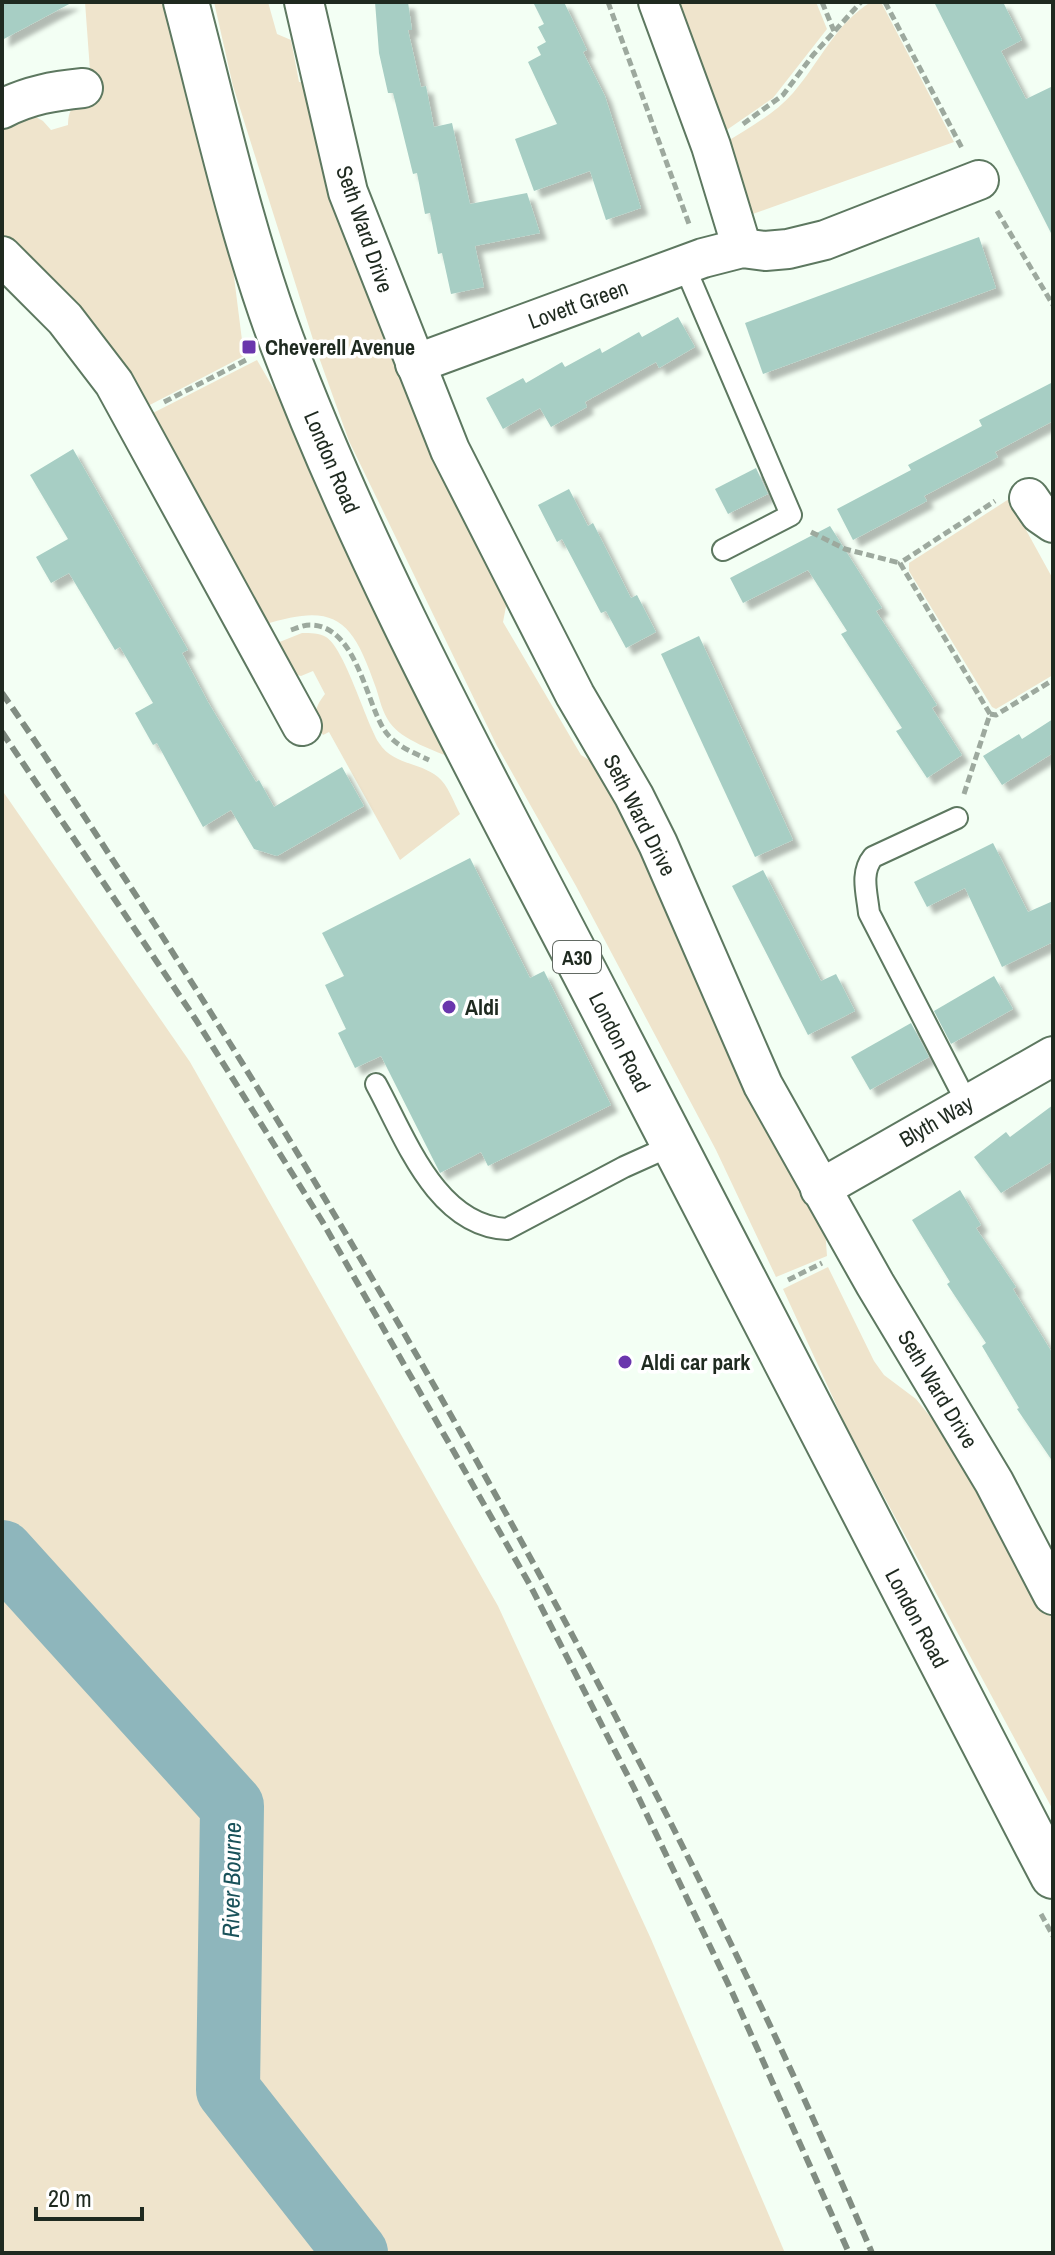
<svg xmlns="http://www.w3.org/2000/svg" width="1055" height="2255" viewBox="0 0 1055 2255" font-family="'Archivo Narrow',sans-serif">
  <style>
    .green { fill: #efe4cc }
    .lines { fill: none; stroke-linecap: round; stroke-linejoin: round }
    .river { stroke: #8eb6bc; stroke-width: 64 }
    .building { fill: #a7cec4; filter: url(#shadow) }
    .service-casing { stroke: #5d7860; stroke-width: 24 }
    .minor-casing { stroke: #5d7860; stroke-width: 42 }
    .trunk-casing { stroke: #5d7860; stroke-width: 48 }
    .path { stroke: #9da99e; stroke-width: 5; stroke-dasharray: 8 4; stroke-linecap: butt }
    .service { stroke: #fff; stroke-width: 20 }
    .minor { stroke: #fff; stroke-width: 38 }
    .trunk { stroke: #fff; stroke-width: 44 }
    .rail { stroke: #818d82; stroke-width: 6; stroke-dasharray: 12 6; stroke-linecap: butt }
    .poi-dot { fill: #6a36ad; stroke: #fff; stroke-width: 3 }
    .labels { text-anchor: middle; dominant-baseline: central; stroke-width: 7; stroke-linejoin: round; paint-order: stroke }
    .shield { fill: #fff; stroke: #626a63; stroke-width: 2 }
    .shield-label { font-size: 20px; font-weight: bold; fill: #1f2a20 }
    .street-label { font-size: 22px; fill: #1f2a20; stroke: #fff }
    .poi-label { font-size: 22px; font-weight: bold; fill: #1f2a20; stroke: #fff; text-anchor: start }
    .water-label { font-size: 24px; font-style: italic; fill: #19525a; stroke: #fff }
  </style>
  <defs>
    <filter id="shadow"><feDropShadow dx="7" dy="7" stdDeviation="2" flood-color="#0004"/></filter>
  </defs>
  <rect width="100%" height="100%" fill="#f3fff4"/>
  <g class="green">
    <path d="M 85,2 L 166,2 L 228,229 L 244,356 L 144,408 L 2,239 L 2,121 L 29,113 L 43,121 L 51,130 L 68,125 C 68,106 76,104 92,98 Z"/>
    <polygon points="214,2 268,2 277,34 291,40 299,82 311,82 508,596 503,622 581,755 604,769 825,1229 827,1256 776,1277 716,1150 576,886 497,746 349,441 316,349 233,86"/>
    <polygon points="670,2 816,2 827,29 773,98 718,136"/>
    <path d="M 871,2 L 881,2 L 954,142 L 747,216 L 722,145 C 746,129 774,115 793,93 C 820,62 835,24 871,2 Z"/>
    <path d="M 257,360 L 293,422 L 455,759 C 435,751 402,740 390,723 C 382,712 380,700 376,688 C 352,618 335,602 263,625 L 149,415 Z"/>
    <polygon points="1009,499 1053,579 1053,675 996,709 992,707 909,571 909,563"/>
    <path d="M 302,633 C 310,633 320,633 326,637 C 345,649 365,720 379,743 C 393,765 420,762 438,777 C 448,785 454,803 460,814 L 400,860 L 329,732 L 323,735 C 313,719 313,709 325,694 L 313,671 L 301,676 L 293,674 L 272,645 Z"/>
    <polygon points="2,790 190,1062 498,1606 651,1939 785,2253 2,2253"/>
    <polygon points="828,1267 874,1361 884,1375 916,1399 959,1452 1053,1616 1053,1810 846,1426 783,1289"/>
  </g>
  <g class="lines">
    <polyline class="river" points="2,1552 232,1806 228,2090 356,2253"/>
  </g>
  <g class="building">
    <polygon points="2,2 73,2 2,40"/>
    <polygon points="375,2 408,2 412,30 408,30 421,87 426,86 434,127 452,123 470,204 527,193 540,233 475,246 484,287 451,294 442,253 438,254 430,213 425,214 417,173 413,174 393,93 388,93 379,53"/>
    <polygon points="533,2 564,2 587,50 583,52 605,96 641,208 606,220 590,171 534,191 515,139 557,124 528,62 541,55 537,47 546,42 538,27 544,24"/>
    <polygon points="934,2 1003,2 1022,40 1001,51 1026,99 1053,86 1053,237"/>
    <polygon points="979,237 996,288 763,374 745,323"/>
    <polygon points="678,317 695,347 659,368 656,362 585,402 587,407 551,427 540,408 503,429 486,398 523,378 526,383 562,362 565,367 600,348 602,353 639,332 642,337"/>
    <polygon points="1053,382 1053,421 995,452 998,457 924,496 927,501 853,540 837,509 911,470 908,465 982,426 979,420"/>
    <polygon points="73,449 188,650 182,653 208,702 256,782 259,780 274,807 342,767 364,806 277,856 254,849 231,810 203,827 157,743 153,745 135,713 153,703 120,647 115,650 69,573 51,583 36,557 68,539 30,475"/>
    <polygon points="756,468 768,494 728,514 715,489"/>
    <polygon points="569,489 588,526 593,523 631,598 637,595 656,632 626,648 606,611 601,613 562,539 557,542 538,505"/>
    <polygon points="830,526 882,608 876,611 937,705 932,708 962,755 927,778 896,731 902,728 841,634 847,631 808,570 743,603 730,578"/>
    <polygon points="699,636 793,840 755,857 661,654"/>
    <polygon points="1053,719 1053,753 1002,785 983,756 1019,734 1022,739"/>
    <polygon points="993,843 1028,912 1053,901 1053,942 1002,967 965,888 927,907 914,882"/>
    <polygon points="470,858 530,978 544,971 611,1105 488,1166 481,1152 440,1173 381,1056 355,1068 338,1033 346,1029 325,985 344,976 322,933"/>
    <polygon points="763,870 821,981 836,974 855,1011 808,1035 732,886"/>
    <polygon points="994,976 1013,1009 951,1044 934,1011"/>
    <polygon points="911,1023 929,1057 870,1090 851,1057"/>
    <polygon points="1053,1105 1053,1161 1001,1193 974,1157 1006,1132 1010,1137"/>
    <polygon points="960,1190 981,1225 976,1228 1016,1287 1013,1289 1053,1354 1053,1462 1017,1409 1019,1408 982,1346 986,1343 947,1284 950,1282 912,1220"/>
  </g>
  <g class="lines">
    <g class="service-casing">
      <g id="service">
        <polyline points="684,265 791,515 723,550"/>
        <path d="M 957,818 L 873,857 C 860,873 867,893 869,913 L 967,1103"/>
        <path d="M 376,1084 C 405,1137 436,1226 507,1229 L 624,1167 L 673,1145"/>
      </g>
    </g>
    <g class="minor-casing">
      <g id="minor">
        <polyline points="304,2 348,192 450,450 575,695 634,796 658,844 763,1085 875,1284 994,1482 1053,1595"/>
        <polyline points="658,2 711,146 742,248"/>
        <path d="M 2,109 C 29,95 54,91 83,88"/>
        <polyline points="2,256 65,319 114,383 302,726"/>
        <polyline points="415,364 703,258 742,248 765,251 788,249 825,240 979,180"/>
        <polyline points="1029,498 1040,514 1053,523"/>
        <polyline points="820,1189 1053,1056"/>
      </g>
    </g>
    <g class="trunk-casing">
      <path id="trunk" d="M 186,2 C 216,116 241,232 282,342 C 372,580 501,809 617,1035 C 761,1317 906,1597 1053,1876"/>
    </g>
    <g class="path">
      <polyline points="608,2 689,224"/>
      <polyline points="822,2 834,31"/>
      <polyline points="885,2 963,150"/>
      <polyline points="743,124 783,95 813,55 861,2"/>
      <polyline points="997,211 1053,305"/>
      <polyline points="164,402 248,359"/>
      <polyline points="811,532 845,549 900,563"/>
      <path d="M 291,630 C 297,628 304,625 310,625 C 355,625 365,697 383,728 C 393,745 412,752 429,760"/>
      <polyline points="990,714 900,563 995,501"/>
      <polyline points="964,794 990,714 996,715 1053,680"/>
      <polyline points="788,1280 822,1263"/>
      <polyline points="1041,1914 1053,1936"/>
    </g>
    <use href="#service" class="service"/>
    <use href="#minor" class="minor"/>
    <use href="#trunk" class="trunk"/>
    <g class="rail">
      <path d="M 2,693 C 45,754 85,818 126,880 C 239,1054 346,1230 448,1410 C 603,1684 749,1963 872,2253"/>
      <polyline points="2,732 196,1020 322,1221 530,1585 634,1788 732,1992 849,2253"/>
    </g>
  </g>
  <g class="poi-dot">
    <rect x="241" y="339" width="16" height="16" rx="4"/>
    <circle cx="449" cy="1007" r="8"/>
    <circle cx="625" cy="1362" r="8"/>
  </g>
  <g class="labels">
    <rect class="shield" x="553" y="941" width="48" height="32" rx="6"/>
    <g class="shield-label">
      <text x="577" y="957">A30</text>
    </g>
    <g class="street-label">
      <text transform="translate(365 229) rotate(71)">Seth Ward Drive</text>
      <text transform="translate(578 304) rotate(-20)">Lovett Green</text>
      <text transform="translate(332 462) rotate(67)">London Road</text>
      <text transform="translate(640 815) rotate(63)">Seth Ward Drive</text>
      <text transform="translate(620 1042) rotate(63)">London Road</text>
      <text transform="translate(936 1121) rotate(-30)">Blyth Way</text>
      <text transform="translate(938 1389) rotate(59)">Seth Ward Drive</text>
      <text transform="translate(917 1618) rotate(62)">London Road</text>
    </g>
    <g class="poi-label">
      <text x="265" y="347">Cheverell Avenue</text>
      <text x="465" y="1007">Aldi</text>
      <text x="641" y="1362">Aldi car park</text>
    </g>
    <g class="water-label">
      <text transform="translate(231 1880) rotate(-89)">River Bourne</text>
    </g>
  </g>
  <rect width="1055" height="2255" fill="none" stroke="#1f2a20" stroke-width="8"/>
  <path d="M36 2207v12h106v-12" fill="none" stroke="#1f2a20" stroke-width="4"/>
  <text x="48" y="2207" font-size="24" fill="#1f2a20" stroke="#ffffff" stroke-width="6" paint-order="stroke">20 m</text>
</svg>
